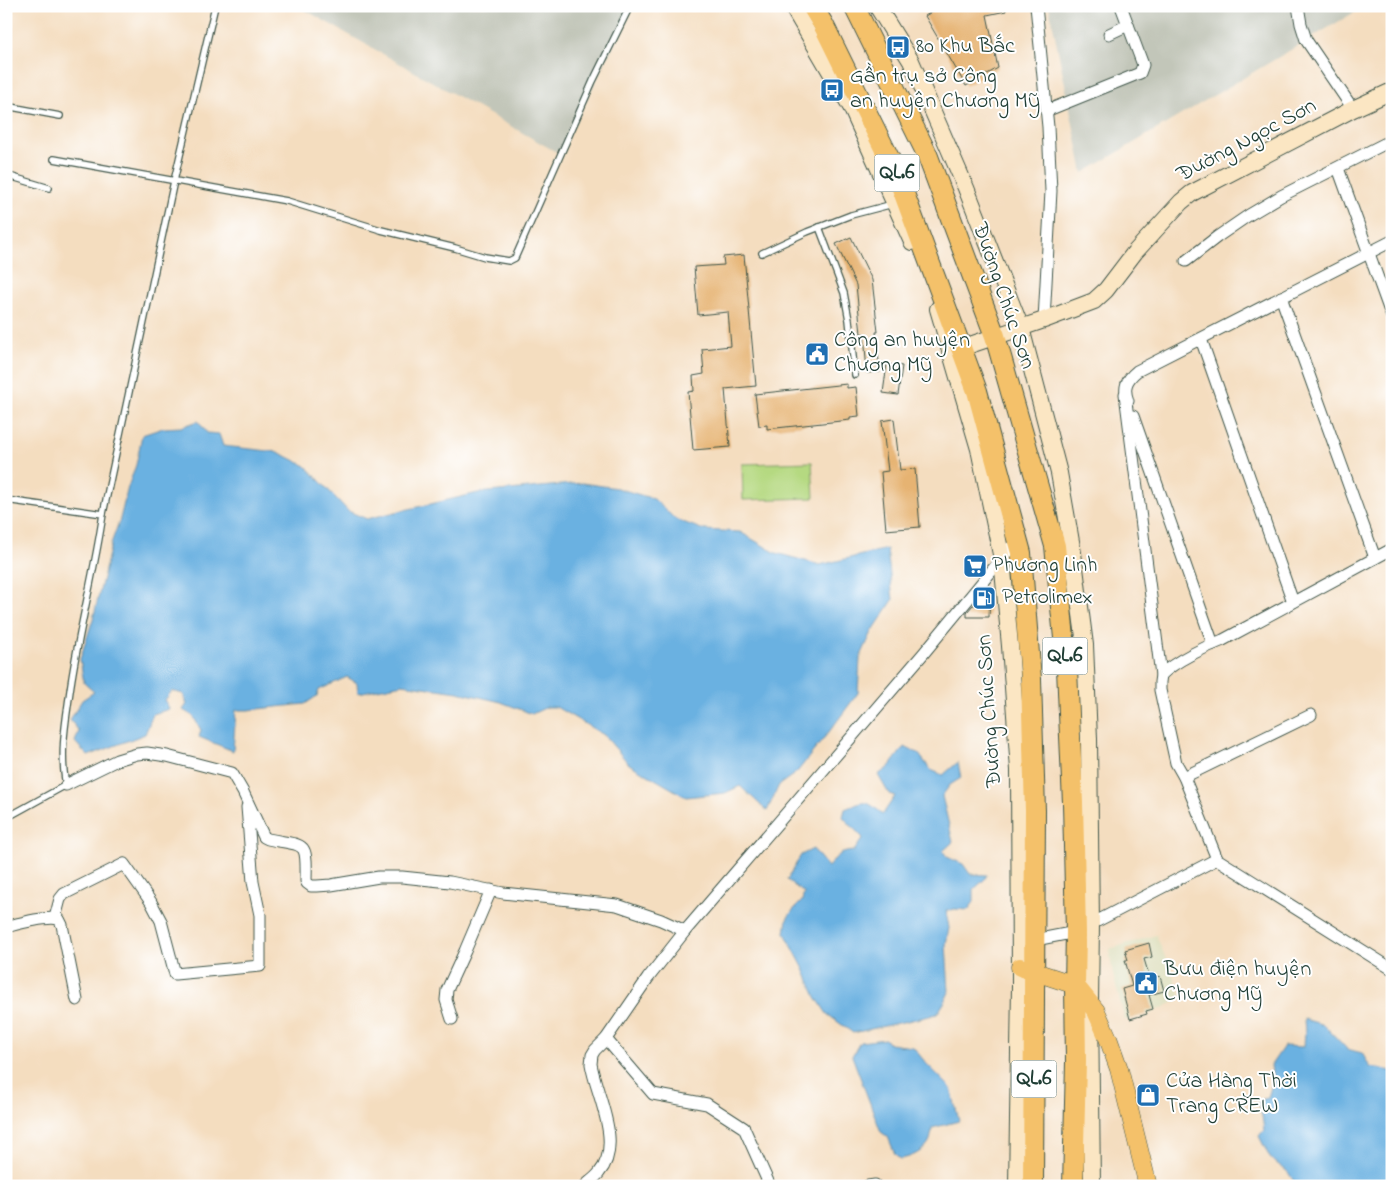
<svg xmlns="http://www.w3.org/2000/svg" width="1398" height="1192" viewBox="0 0 1398 1192" font-family="'Indie Flower',sans-serif">
  <style>
    .built { fill: #dddebc }
    .industrial { fill: #c2c6b9 }
    .green { fill: #b5d981; stroke: #6a8b5a }
    .water { fill: #6ab1e1; stroke: #44778a }
    .building { fill: #e6b372 }
    .lines { fill: none; stroke-linecap: round; stroke-linejoin: round }
    .lane-casing { stroke: #3f5549; stroke-width: 8 }
    .street-casing { stroke: #3f5549; stroke-width: 13 }
    .secondary-casing { stroke: #3f5549; stroke-width: 18 }
    .primary-casing { stroke: #3f5549; stroke-width: 19 }
    .highway-casing { stroke: #3f5549; stroke-width: 22 }
    .lane { stroke: #fff; stroke-width: 5.5 }
    .street { stroke: #fff; stroke-width: 11 }
    .secondary { stroke: #fbe6c3; stroke-width: 16 }
    .primary { stroke: #f4c16a; stroke-width: 18 }
    .highway { stroke: #f4c16a; stroke-width: 20 }
    .labels { text-anchor: middle; dominant-baseline: central; stroke-width: 4; stroke-linejoin: round; paint-order: stroke }
    .shield { fill: #fff; stroke: #627771; stroke-width: 1 }
    .shield-label { font-size: 21px; font-weight: bold; fill: #1f3d34 }
    .poi-label { font-size: 22px; fill: #1f3d34; stroke: #fff; text-anchor: start }
    .street-label { font-size: 22px; fill: #1f3d34; stroke: #fff }
  </style>
  <rect width="100%" height="100%" fill="#fff"/>
  <filter id="ink" filterUnits="userSpaceOnUse"><feTurbulence type="fractalNoise" baseFrequency=".02" numOctaves="2"/><feDisplacementMap in="SourceGraphic" scale="10" xChannelSelector="R" yChannelSelector="G"/><feConvolveMatrix kernelMatrix="1 2 1 2 8 2 1 2 1" color-interpolation-filters="sRGB"/></filter>
  <filter id="wash" filterUnits="userSpaceOnUse"><feTurbulence type="fractalNoise" baseFrequency=".0096" numOctaves="4" result="noise"/><feDisplacementMap in="SourceGraphic" scale="20" xChannelSelector="R" yChannelSelector="G"/><feGaussianBlur stdDeviation="1.12" result="paint"/><feColorMatrix in="noise" values="0 0 0 0 0 0 0 0 0 0 0 0 0 0 0 0 0 1.4 0 .05"/><feComposite in="paint" operator="in"/></filter>
  <g filter="url(#wash)">
    <rect width="100%" height="100%" fill="#f4ddbf"/>
    <polygon class="built" points="1156,935 1182,998 1150,1014 1125,1020 1113,974 1109,949"/>
    <g class="industrial">
      <polygon points="298,6 633,6 560,154"/>
      <polygon points="1049,6 1365,6 1083,173"/>
    </g>
    <polygon class="green" points="812,462 814,498 743,500 742,464"/>
    <g class="water">
      <polygon points="198,421 207,433 219,434 223,446 278,452 306,466 348,511 367,519 383,515 478,493 582,483 617,488 654,499 675,519 704,530 740,532 776,553 820,565 887,549 893,600 872,632 860,658 858,693 832,728 797,772 779,785 767,811 740,786 725,793 686,797 629,764 604,735 556,707 547,707 532,714 501,702 458,692 402,684 358,693 357,683 347,677 319,690 317,696 305,704 248,710 236,710 233,751 199,737 201,730 193,716 183,710 187,704 183,694 172,691 165,700 169,709 153,714 145,734 88,756 75,742 79,731 70,720 82,700 94,692 84,683 80,659 93,619 112,541 120,519 128,487 136,465 142,435 163,428 181,427"/>
      <path d="M 904,747 L 918,753 L 931,770 L 943,775 L 958,762 L 961,778 L 950,785 L 942,796 L 953,842 L 943,851 L 947,857 L 963,864 L 970,874 L 987,875 L 984,880 L 974,889 L 974,902 L 968,910 L 955,909 L 946,911 L 949,928 L 946,944 L 949,992 L 944,1003 L 937,1014 L 925,1017 L 853,1033 L 827,1014 L 816,997 L 804,969 L 785,933 L 787,919 L 793,910 L 802,901 L 804,893 L 787,880 L 801,855 L 813,849 L 828,867 C 837,856 839,852 854,851 L 863,838 L 843,817 L 845,809 C 867,800 865,800 883,814 L 895,796 L 889,794 L 878,775 L 889,767 Z"/>
      <polygon points="1304,1019 1324,1025 1347,1049 1362,1053 1370,1067 1392,1071 1392,1186 1304,1186 1295,1183 1288,1172 1270,1158 1259,1136 1264,1130 1262,1116 1258,1102 1268,1097 1273,1081 1271,1065 1284,1046 1304,1047 1305,1032"/>
      <path d="M 885,1039 L 890,1044 L 913,1047 L 926,1063 L 951,1088 L 959,1121 L 932,1128 C 932,1132 931,1136 930,1140 C 926,1151 910,1158 900,1159 L 895,1154 L 888,1137 L 881,1132 L 852,1056 L 860,1042 Z"/>
    </g>
    <g id="blocks">
      <g class="building">
        <polygon points="941,6 1005,6 1006,11 987,15 998,68 966,86 925,16"/>
        <polygon points="851,237 872,280 878,332 876,332 880,372 867,373 864,333 861,334 856,285 836,244"/>
        <polygon points="744,255 756,386 725,389 730,447 693,450 688,392 694,391 693,376 704,374 702,349 731,346 728,312 698,315 694,267 724,265 723,257"/>
        <polygon points="887,364 902,366 898,395 883,393"/>
        <polygon points="847,384 847,388 856,387 859,416 850,417 850,420 767,429 767,425 759,426 755,394"/>
        <polygon points="894,419 900,470 915,469 920,527 886,530 881,472 888,471 882,421"/>
        <polygon points="984,592 990,592 989,617 967,617 967,612 973,605 979,605 979,598"/>
        <polygon points="1149,943 1152,957 1144,959 1150,979 1160,976 1164,991 1149,995 1153,1009 1146,1011 1147,1014 1130,1019 1122,989 1132,986 1125,960 1128,960 1125,950"/>
      </g>
    </g>
  </g>
  <g filter="url(#ink)">
    <use href="#blocks" fill-opacity="0" stroke="#3f5549" stroke-width="1"/>
    <g class="lines">
      <g class="lane-casing">
        <g id="lane">
          <polyline points="6,106 60,116"/>
          <polyline points="54,159 287,201 381,230 455,248 485,257 509,261 515,258 593,81 630,6"/>
          <polyline points="6,175 49,188"/>
          <polyline points="819,227 844,293 849,320 855,375"/>
          <polyline points="762,253 807,232 851,215 893,204"/>
          <path d="M 6,500 L 103,514 C 94,576 77,636 69,698 C 65,726 60,756 66,785 L 6,818"/>
          <polyline points="103,514 174,181 215,6"/>
        </g>
      </g>
      <g class="street-casing">
        <g id="street">
          <polyline points="1036,6 1048,127 1051,191 1044,320"/>
          <polyline points="1298,6 1301,24 1306,40 1353,109"/>
          <polyline points="1109,34 1128,25"/>
          <polyline points="1046,111 1140,73 1143,65 1121,6"/>
          <polyline points="1338,168 1392,317"/>
          <polyline points="1186,261 1217,237 1249,215 1281,196 1392,140"/>
          <polyline points="1281,297 1375,558"/>
          <polyline points="1201,339 1293,602"/>
          <polyline points="1125,394 1161,675 1160,682 1160,690 1176,763 1184,777 1217,859 1392,969"/>
          <path d="M 1128,401 C 1123,388 1126,380 1137,371 L 1392,241"/>
          <polyline points="1133,416 1213,644"/>
          <path d="M 1161,675 C 1175,661 1205,647 1223,640 L 1392,549"/>
          <polyline points="1184,777 1311,715"/>
          <path d="M 66,785 L 117,760 L 137,754 L 147,753 L 167,756 L 232,773 L 243,792 L 264,837 L 268,839 C 306,847 307,839 306,881 L 307,883 L 311,886 L 317,886 L 331,885 L 379,877 L 402,877 L 450,882 L 503,893 L 617,905 L 661,920 L 685,931"/>
          <polyline points="55,918 60,899 64,894 124,864 151,902 161,921 175,974 260,966 260,915 253,882 247,807"/>
          <path d="M 6,927 C 21,923 45,916 59,919 L 62,925 L 77,1000"/>
          <polyline points="1030,941 1076,932 1217,859"/>
          <polyline points="452,1019 446,1000 447,990 465,951 491,890"/>
          <polyline points="606,1039 653,1094 707,1104 744,1128 770,1186"/>
          <path d="M 585,1186 C 589,1182 595,1178 599,1173 C 624,1144 596,1095 591,1064 L 592,1055 L 595,1050 L 606,1039 L 648,978 L 685,931 L 923,654 L 1017,540"/>
          <polyline points="868,1186 875,1185"/>
        </g>
      </g>
      <g class="secondary-casing">
        <g id="secondary">
          <polyline points="792,6 851,107 912,242"/>
          <polyline points="877,6 911,61 966,188 1021,328 1059,473 1073,553 1085,645 1089,739 1091,925 1090,1003 1092,1186"/>
          <polyline points="938,309 979,449 1002,559 1010,646 1019,770 1020,985 1017,1186"/>
          <polyline points="961,348 1044,320 1094,301 1106,290 1135,252 1181,202 1192,193 1353,109 1392,91"/>
        </g>
      </g>
      <g class="primary-casing">
        <polyline id="primary" points="1020,967 1075,985 1096,1011 1108,1038 1119,1069 1148,1186"/>
      </g>
      <g class="highway-casing">
        <g id="highway">
          <polyline points="812,6 823,24 896,172 977,391 1021,553 1031,679 1035,811 1033,1186"/>
          <polyline points="854,6 927,154 995,336 1055,546 1067,669 1073,803 1076,932 1075,985 1076,1062 1073,1186"/>
        </g>
      </g>
      <use href="#lane" class="lane"/>
      <use href="#street" class="street"/>
      <use href="#secondary" class="secondary"/>
      <use href="#primary" class="primary"/>
      <use href="#highway" class="highway"/>
    </g>
  </g>
  <defs>
    <g id="bus-square" transform="scale(1.25)"><rect x="-9" y="-9" width="18" height="18" rx="4" fill="#1f6fb2" stroke="#fff"/><path d="M-5-6H5V4H4V6H2V4H-2V6H-4V4H-5ZM-3.5-4V0h7V-4ZM-3.5 1.2v1.5H-2V1.2ZM2 1.2v1.5H3.5V1.2Z" fill="#fff"/></g>
    <g id="civic-square" transform="scale(1.25)"><rect x="-9" y="-9" width="18" height="18" rx="4" fill="#1f6fb2" stroke="#fff"/><path d="M-.6-6.5H3V-4.5H.6V-3L4-1V1h2V6H-6V1h2V-1L-.6-3ZM-1.2 2.5V6h2.4V2.5Z" fill="#fff"/></g>
    <g id="supermarket-square" transform="scale(1.25)"><rect x="-9" y="-9" width="18" height="18" rx="4" fill="#1f6fb2" stroke="#fff"/><path d="M-6-5.5h2.5l.6 2H6L4.5 2H-2.5L-4.4-4H-6ZM-1.5 3.2a1.3 1.3 0 1 0 .1 0ZM3 3.2a1.3 1.3 0 1 0 .1 0Z" fill="#fff"/></g>
    <g id="fuel-square" transform="scale(1.25)"><rect x="-9" y="-9" width="18" height="18" rx="4" fill="#1f6fb2" stroke="#fff"/><path d="M-5.5-6h7V0h2V4h1.3V-2.5L3-4.5l.8-.8L6-3V5H2.5V1h-1V6h-7ZM-4.2-4.7v3.2H.2V-4.7Z" fill="#fff"/></g>
    <g id="shop-square" transform="scale(1.25)"><rect x="-9" y="-9" width="18" height="18" rx="4" fill="#1f6fb2" stroke="#fff"/><path d="M-5-2.5h2.3a2.7 3.5 0 0 1 5.4 0H5L5.5 6h-11ZM-1.5-2.5h3a1.5 2.3 0 0 0-3 0Z" fill="#fff"/></g>
  </defs>
  <g fill-rule="evenodd">
    <use href="#bus-square" x="898" y="47"/>
    <use href="#bus-square" x="832" y="90"/>
    <use href="#civic-square" x="817" y="354"/>
    <use href="#supermarket-square" x="975" y="566"/>
    <use href="#fuel-square" x="984" y="598"/>
    <use href="#civic-square" x="1146" y="983"/>
    <use href="#shop-square" x="1148" y="1095"/>
  </g>
  <g class="labels">
    <g class="shield">
      <rect x="874.5" y="154.5" width="45" height="37" rx="4"/>
      <rect x="1042.5" y="637.5" width="45" height="37" rx="4"/>
      <rect x="1011.5" y="1060.5" width="45" height="37" rx="4"/>
    </g>
    <g class="shield-label">
      <text x="897" y="173">QL.6</text>
      <text x="1065" y="656">QL.6</text>
      <text x="1034" y="1079">QL.6</text>
    </g>
    <g class="poi-label">
      <text x="916" y="47">80 Khu Bắc</text>
      <text x="850" y="77">Gần trụ sở Công<tspan x="850" dy="25">an huyện Chương Mỹ</tspan></text>
      <text x="834" y="341">Công an huyện<tspan x="834" dy="25">Chương Mỹ</tspan></text>
      <text x="992" y="566">Phương Linh</text>
      <text x="1002" y="598">Petrolimex</text>
      <text x="1164" y="970">Bưu điện huyện<tspan x="1164" dy="25">Chương Mỹ</tspan></text>
      <text x="1166" y="1082">Cửa Hàng Thời<tspan x="1166" dy="25">Trang CREW</tspan></text>
    </g>
    <g class="street-label">
      <text transform="translate(1247 141) rotate(-28)">Đường Ngọc Sơn</text>
      <text transform="translate(1003 296) rotate(71)">Đường Chúc Sơn</text>
      <text transform="translate(990 711) rotate(-94)">Đường Chúc Sơn</text>
    </g>
  </g>
  <rect width="1398" height="1192" fill="none" stroke="#fff" stroke-width="25"/>
</svg>
